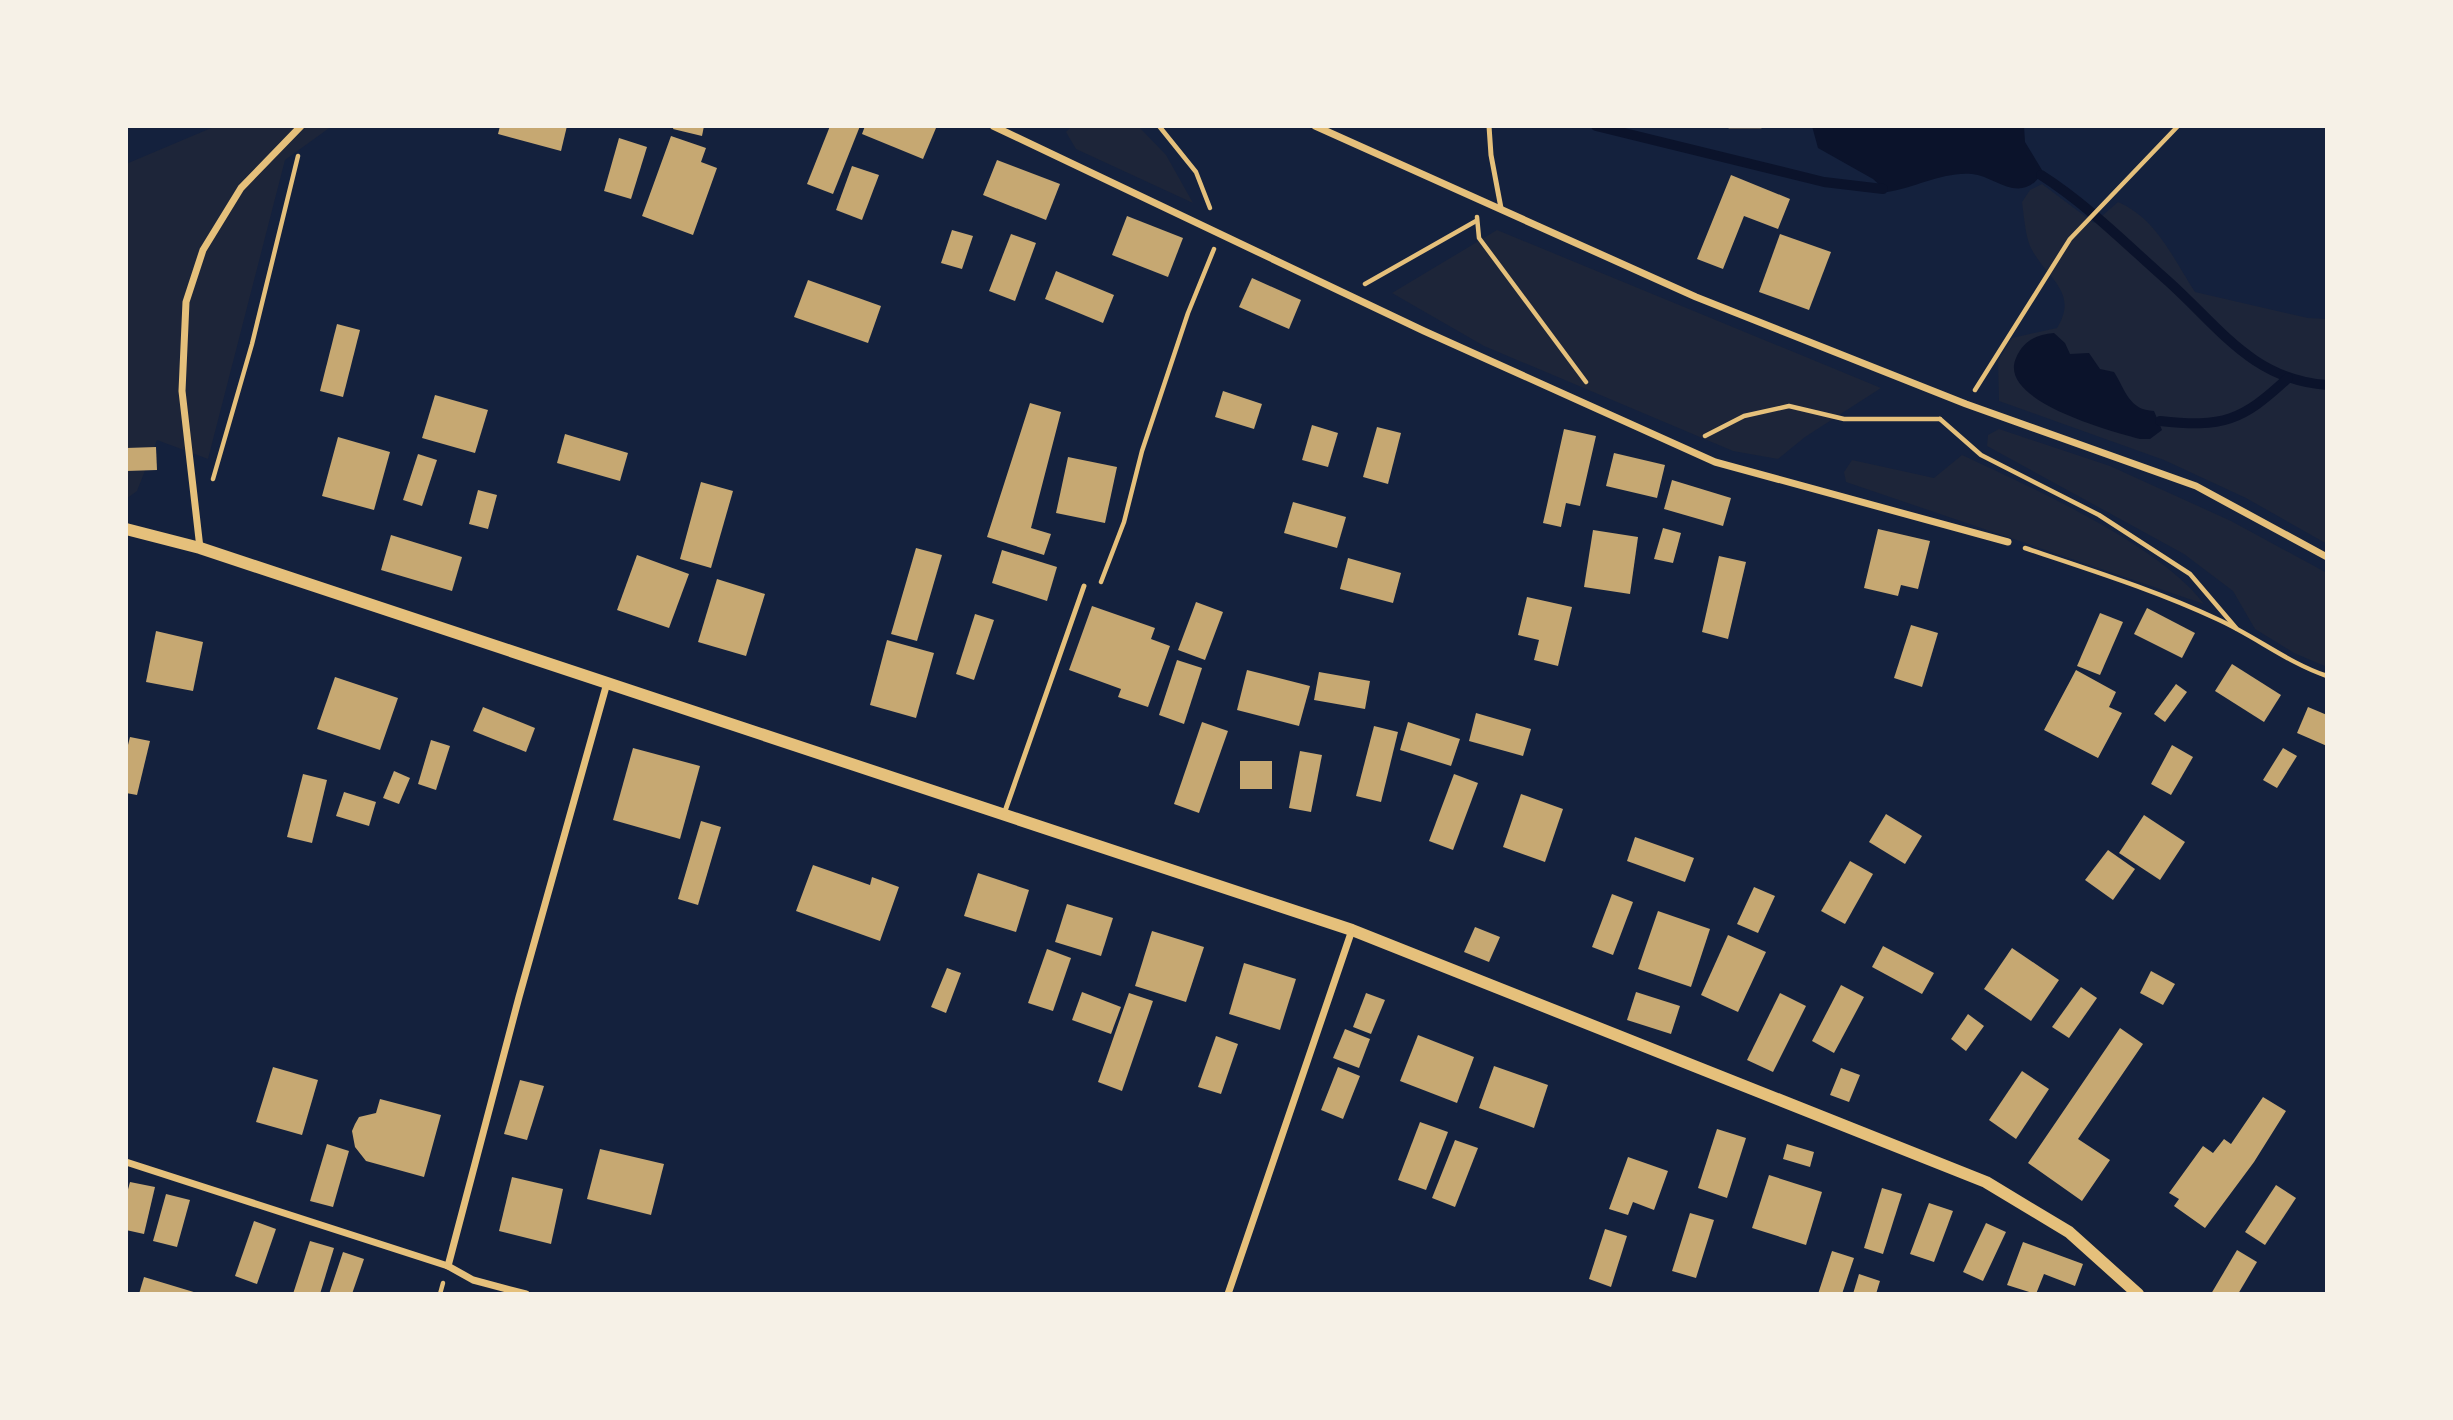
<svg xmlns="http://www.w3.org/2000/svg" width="2453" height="1420" viewBox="0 0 2453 1420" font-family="'Open Sans',sans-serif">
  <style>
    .green { fill: #1d2539 }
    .water { fill: #0b132b }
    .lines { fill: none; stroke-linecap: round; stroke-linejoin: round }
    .stream { stroke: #0b132b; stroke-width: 10 }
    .building { fill: #c6a872 }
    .path { stroke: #e5c07b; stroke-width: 4.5 }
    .service { stroke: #e5c07b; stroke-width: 5 }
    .minor { stroke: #e5c07b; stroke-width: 7 }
    .tertiary { stroke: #e5c07b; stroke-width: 12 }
  </style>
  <rect width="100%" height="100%" fill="#14213d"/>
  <g class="green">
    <polygon points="216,126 332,126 285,160 208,459 157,440 137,491 126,499 126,164"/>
    <polygon points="1072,126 1138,126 1166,155 1193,203 1076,149 1066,132"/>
    <path d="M 2042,184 L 2094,223 L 2118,202 C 2157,219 2172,257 2195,292 L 2308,318 L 2327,319 L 2327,544 L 2246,498 L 2164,460 L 1999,401 L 1998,361 L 2012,338 L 2057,328 C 2080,291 2045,278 2030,246 C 2025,233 2024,216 2022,202 L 2030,190 Z"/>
    <polygon points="1497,230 1881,388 1805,437 1778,459 1733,451 1484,346 1392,293"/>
    <polygon points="1999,429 2110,466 2231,521 2327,573 2327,667 2294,653 2255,629 2233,591 2184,554 1987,446 1988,435"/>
    <path d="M 1962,455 C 2031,487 2160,545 2204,604 L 1846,482 L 1844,472 L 1852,460 L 1934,478 Z"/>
  </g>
  <g class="water">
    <path d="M 1812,126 L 2024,126 L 2025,142 L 2042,170 L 2041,175 C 2019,205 1995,176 1972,174 C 1945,171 1914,188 1887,192 L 1873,179 L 1818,148 Z"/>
    <path d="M 2054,333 L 2065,343 L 2070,354 L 2089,353 L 2100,369 L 2114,372 C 2126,391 2129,410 2154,411 L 2162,430 L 2150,439 L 2140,439 C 2111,431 1997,401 2016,358 C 2024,340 2036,335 2054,333 Z"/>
  </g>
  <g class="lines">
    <g class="stream">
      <polyline points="1596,126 1824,182 1883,189"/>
      <path d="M 2041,175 C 2088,205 2128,246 2169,282 C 2220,328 2253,380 2327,385"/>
      <path d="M 2160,421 C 2223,428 2242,421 2288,378"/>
    </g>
  </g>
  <g class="building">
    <polygon points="500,126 567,126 561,151 498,134"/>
    <polygon points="674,126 704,126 702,136 673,129"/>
    <polygon points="830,126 860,126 833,194 807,184"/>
    <polygon points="865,126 932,126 936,128 923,159 862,134"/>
    <polygon points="671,136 706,148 701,162 717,168 693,235 642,216"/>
    <polygon points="619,138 647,147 631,199 604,191"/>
    <polygon points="997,160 1060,184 1046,220 983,195"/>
    <polygon points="852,166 879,175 862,220 836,210"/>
    <polygon points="1731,175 1790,199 1778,229 1744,216 1723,269 1697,259"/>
    <polygon points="1127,216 1183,238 1168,277 1112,255"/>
    <polygon points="952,230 973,236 962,269 941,263"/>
    <polygon points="1011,234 1036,243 1015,301 989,291"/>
    <polygon points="1780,234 1831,252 1809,310 1759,292"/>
    <polygon points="1056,271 1114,295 1103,323 1045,299"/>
    <polygon points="1252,278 1301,300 1289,329 1239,307"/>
    <polygon points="808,280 881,306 868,343 794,317"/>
    <polygon points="337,324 360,330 343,397 320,391"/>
    <polygon points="1223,391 1262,404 1254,429 1215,417"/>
    <polygon points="435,395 488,410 475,453 422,438"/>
    <polygon points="1030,403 1061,412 1031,528 1051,534 1044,555 987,537"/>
    <polygon points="1312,425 1338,433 1328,467 1302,460"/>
    <polygon points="1377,427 1401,433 1388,484 1363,477"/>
    <polygon points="1564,429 1596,436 1580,506 1566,503 1561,527 1543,523"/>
    <polygon points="565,434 628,453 620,481 557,463"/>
    <polygon points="338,437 390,452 374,510 322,496"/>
    <polygon points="156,447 157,470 126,471 126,448"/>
    <polygon points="1614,453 1665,465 1657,498 1606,486"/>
    <polygon points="418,454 437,460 422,506 403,500"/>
    <polygon points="1068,457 1117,467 1105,523 1056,513"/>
    <polygon points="1672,480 1731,498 1723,526 1664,509"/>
    <polygon points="701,482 733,491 711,568 680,559"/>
    <polygon points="478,490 497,495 488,529 469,524"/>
    <polygon points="1293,502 1346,517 1337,548 1284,533"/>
    <polygon points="1663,528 1681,533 1673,563 1654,559"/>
    <polygon points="1878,529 1930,541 1918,589 1901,585 1898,596 1864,588"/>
    <polygon points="1593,530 1638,537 1630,594 1584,587"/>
    <polygon points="391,535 462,557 452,591 381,570"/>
    <polygon points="916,548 942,555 917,641 891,634"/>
    <polygon points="1002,550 1057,567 1047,601 992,583"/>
    <polygon points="637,555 689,574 669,628 617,610"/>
    <polygon points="1719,556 1746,562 1728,639 1702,632"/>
    <polygon points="1348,558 1401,573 1393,603 1340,589"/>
    <polygon points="717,579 765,594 746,656 698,642"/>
    <polygon points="1527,597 1572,607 1558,666 1534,660 1539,640 1518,635"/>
    <polygon points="1196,602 1223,612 1205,660 1178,650"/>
    <polygon points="1092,606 1155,628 1151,639 1170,646 1148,707 1118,697 1121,689 1069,670"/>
    <polygon points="2147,608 2195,633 2182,658 2134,634"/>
    <polygon points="2100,613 2123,622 2100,675 2077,666"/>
    <polygon points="975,614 994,620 974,680 956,674"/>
    <polygon points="1911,625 1938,633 1922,687 1894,678"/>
    <polygon points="156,631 203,642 193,691 146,682"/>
    <polygon points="887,640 934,653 916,718 870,705"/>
    <polygon points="1177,660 1202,668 1184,724 1159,715"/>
    <polygon points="2232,664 2281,695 2264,722 2215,691"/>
    <polygon points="1247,670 1310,686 1299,726 1237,710"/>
    <polygon points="2076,670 2116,692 2109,707 2122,713 2098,758 2044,730"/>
    <polygon points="1319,672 1370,681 1365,709 1314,700"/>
    <polygon points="335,677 398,698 380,750 317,729"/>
    <polygon points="2176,684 2187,692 2165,722 2154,714"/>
    <polygon points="483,707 535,728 526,752 473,731"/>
    <polygon points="2308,707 2327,715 2327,746 2297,733"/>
    <polygon points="1476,713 1531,729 1523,756 1469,741"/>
    <polygon points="1202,722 1228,731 1199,813 1174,804"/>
    <polygon points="1408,722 1460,739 1451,766 1400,750"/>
    <polygon points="1374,726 1398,732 1381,802 1356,796"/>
    <polygon points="130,737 150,741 137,795 126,793 126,753"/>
    <polygon points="431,740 450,746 436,790 418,784"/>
    <polygon points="2172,745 2193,757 2171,795 2151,784"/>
    <polygon points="633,748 700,766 680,839 613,820"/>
    <polygon points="2283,748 2297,756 2277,788 2263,780"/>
    <polygon points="1300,751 1322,755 1311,812 1289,808"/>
    <rect x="1240" y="761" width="32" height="28"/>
    <polygon points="394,771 410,778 399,804 383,798"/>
    <polygon points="303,774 327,780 312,843 287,837"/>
    <polygon points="1454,774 1478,783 1453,850 1429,841"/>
    <polygon points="344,792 376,802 369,826 336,816"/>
    <polygon points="1521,794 1563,809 1545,862 1503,847"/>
    <polygon points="1886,814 1922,836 1905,864 1869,842"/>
    <polygon points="2144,815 2185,842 2160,880 2119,853"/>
    <polygon points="701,821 721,827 698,905 678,899"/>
    <polygon points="1635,837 1694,858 1685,882 1627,861"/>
    <polygon points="2108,850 2135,869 2113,900 2085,880"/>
    <polygon points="1850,861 1873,874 1845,924 1821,911"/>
    <polygon points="813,865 870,885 872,877 899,887 880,941 796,911"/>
    <polygon points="978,873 1029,890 1016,932 964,916"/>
    <polygon points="1754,887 1775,896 1758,933 1737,924"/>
    <polygon points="1612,894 1633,902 1613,955 1592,947"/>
    <polygon points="1067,904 1113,918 1101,956 1055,942"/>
    <polygon points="1658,911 1710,929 1691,987 1638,969"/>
    <polygon points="1475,927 1500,937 1489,962 1464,952"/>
    <polygon points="1152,931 1204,947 1186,1002 1135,986"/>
    <polygon points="1728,935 1766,952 1738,1012 1701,995"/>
    <polygon points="1883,946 1934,973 1922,994 1872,967"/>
    <polygon points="2012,948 2059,980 2031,1021 1984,989"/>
    <polygon points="1047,949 1071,958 1053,1011 1028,1003"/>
    <polygon points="1244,963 1296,979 1280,1030 1229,1014"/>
    <polygon points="947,968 961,973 946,1013 931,1007"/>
    <polygon points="2151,971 2175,984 2163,1005 2140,993"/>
    <polygon points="1841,985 1864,997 1834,1053 1812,1041"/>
    <polygon points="2081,987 2097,998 2069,1038 2052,1027"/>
    <polygon points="1082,992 1121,1007 1111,1034 1072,1020"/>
    <polygon points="1636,992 1680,1006 1671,1034 1627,1020"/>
    <polygon points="1129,993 1153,1001 1122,1091 1098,1082"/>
    <polygon points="1366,993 1385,1000 1371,1034 1353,1027"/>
    <polygon points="1780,993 1806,1006 1773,1072 1747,1060"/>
    <polygon points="1968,1014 1984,1026 1966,1051 1951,1039"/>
    <polygon points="2120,1028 2143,1044 2078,1139 2110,1160 2082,1201 2028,1163"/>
    <polygon points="1345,1029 1370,1039 1359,1068 1333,1058"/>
    <polygon points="1418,1035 1474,1057 1457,1103 1400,1081"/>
    <polygon points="1216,1036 1238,1044 1221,1094 1198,1087"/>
    <polygon points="1494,1066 1548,1085 1534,1128 1479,1108"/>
    <polygon points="273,1067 318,1080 302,1135 256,1122"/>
    <polygon points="1338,1067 1360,1076 1343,1119 1321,1110"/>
    <polygon points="1841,1068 1860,1075 1849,1102 1830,1095"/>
    <polygon points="2022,1071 2049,1089 2016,1139 1989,1120"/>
    <polygon points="520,1080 544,1086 527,1140 504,1134"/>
    <polygon points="2263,1097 2286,1111 2254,1162 2205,1228 2174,1206 2179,1199 2169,1193 2203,1146 2213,1153 2224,1139 2231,1144"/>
    <polygon points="380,1099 441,1115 424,1177 366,1161 355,1147 352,1131 355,1124 359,1117 376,1113"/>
    <polygon points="1420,1122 1448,1132 1426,1190 1398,1180"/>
    <polygon points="1717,1129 1746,1138 1727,1198 1698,1188"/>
    <polygon points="1455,1140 1478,1148 1455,1207 1432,1198"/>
    <polygon points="327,1144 349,1151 333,1207 310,1201"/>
    <polygon points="1787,1144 1814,1152 1810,1167 1783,1159"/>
    <polygon points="600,1149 664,1164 651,1215 587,1199"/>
    <polygon points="1628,1157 1668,1171 1654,1210 1633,1202 1628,1215 1609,1209"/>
    <polygon points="1769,1175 1822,1192 1806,1245 1752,1228"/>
    <polygon points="512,1177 563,1189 551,1244 499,1231"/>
    <polygon points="130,1182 155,1187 144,1234 126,1230 126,1197"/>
    <polygon points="2276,1185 2296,1198 2265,1245 2245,1232"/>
    <polygon points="1882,1188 1902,1194 1883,1254 1864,1248"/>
    <polygon points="166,1194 190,1200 177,1247 153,1241"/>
    <polygon points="1929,1203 1953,1211 1934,1262 1910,1254"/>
    <polygon points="1690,1213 1714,1220 1696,1278 1672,1271"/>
    <polygon points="254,1221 276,1229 257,1284 235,1276"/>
    <polygon points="1986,1223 2006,1232 1983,1281 1963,1272"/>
    <polygon points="1605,1229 1627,1236 1611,1287 1589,1279"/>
    <polygon points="310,1241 334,1248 320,1294 293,1294"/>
    <polygon points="2023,1242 2083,1264 2075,1286 2044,1274 2036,1294 2007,1285"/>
    <polygon points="2237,1250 2257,1262 2238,1294 2211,1294"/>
    <polygon points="1832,1251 1854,1258 1842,1294 1818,1294"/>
    <polygon points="343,1252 364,1259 352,1294 329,1294"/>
    <polygon points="1859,1274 1880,1281 1876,1294 1853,1294"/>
    <polygon points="144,1277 197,1293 197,1294 139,1294"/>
  </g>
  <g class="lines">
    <g class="path">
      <polyline points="1159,126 1196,172 1210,208"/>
      <polyline points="1729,126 1761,126"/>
      <polyline points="1477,217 1479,238 1586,382"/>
      <polyline points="1365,284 1476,221"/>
      <polyline points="1975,390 2070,239 2178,126"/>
      <polyline points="1940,419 1981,455 2099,515 2190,574 2236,628"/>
      <polyline points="1705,436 1744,416 1789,406 1844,419 1940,419"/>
      <polyline points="213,479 252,344 298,156"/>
      <path d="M 2025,548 C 2090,570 2155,590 2217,619 C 2255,636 2288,663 2327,676"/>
      <polyline points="1101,582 1124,522 1142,451 1188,313 1214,249"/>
      <polyline points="440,1294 443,1283"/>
    </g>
    <g class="service">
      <polyline points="1489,126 1491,155 1501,208"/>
      <polyline points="1004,814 1084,586"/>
    </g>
    <g class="minor">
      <polyline points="993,126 1424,331 1715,462 2008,542"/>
      <polyline points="1315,126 1696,297 1966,404 2196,486 2327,557"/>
      <polyline points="200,548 182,391 186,302 203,250 241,188 301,126"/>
      <polyline points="126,1162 448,1266 473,1280 526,1294"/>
      <polyline points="448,1266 519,997 607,683"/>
      <polyline points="1228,1294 1352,930"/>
    </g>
    <polyline class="tertiary" points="126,529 200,548 1352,930 1986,1182 2069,1232 2138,1294"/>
  </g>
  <rect width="2453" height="1420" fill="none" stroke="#f6f1e7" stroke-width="256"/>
</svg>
